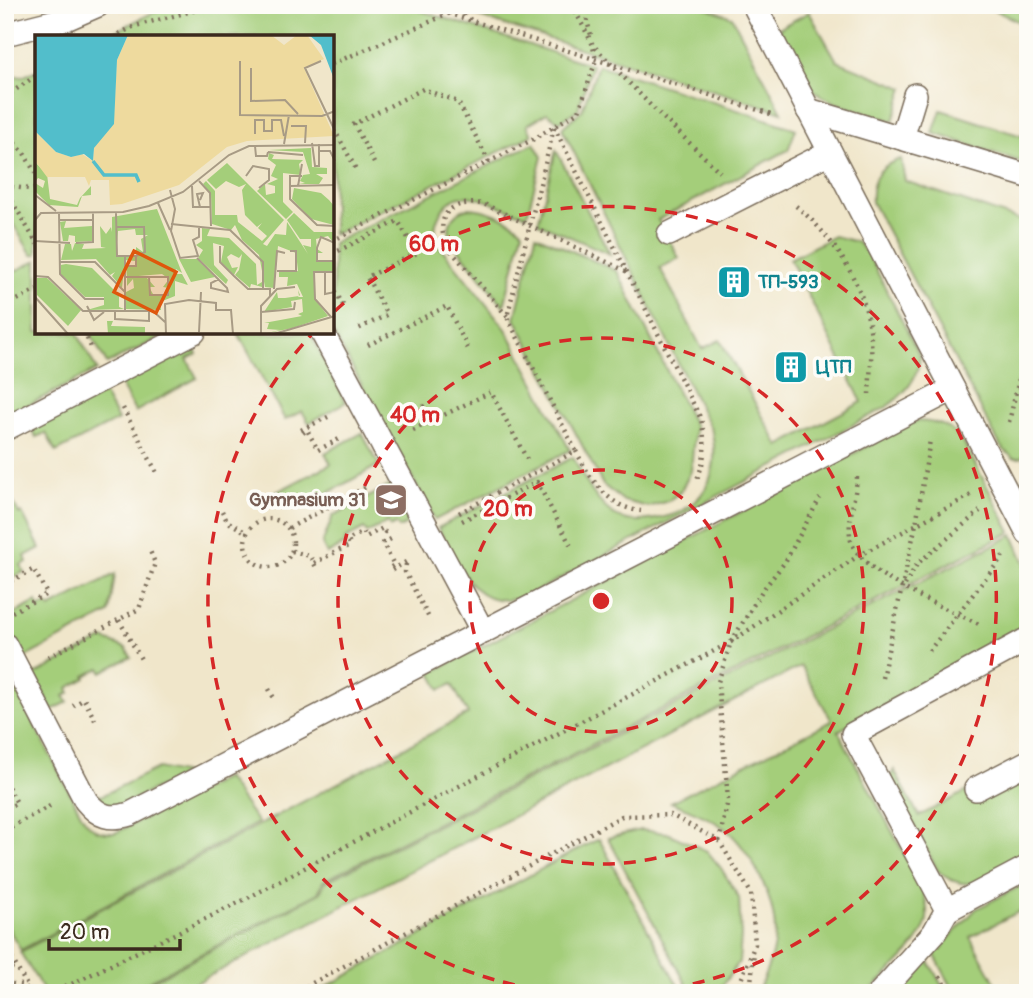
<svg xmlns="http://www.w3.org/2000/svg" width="1033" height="998" viewBox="0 0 1033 998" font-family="Pangolin,sans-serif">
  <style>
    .green { fill: #a4ce7a; stroke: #707c4c; stroke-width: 2 }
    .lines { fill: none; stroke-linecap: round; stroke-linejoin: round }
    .service-casing { stroke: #7a6c5a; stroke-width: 26 }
    .path { stroke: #7a6c5a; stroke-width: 4.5; stroke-dasharray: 2 5; stroke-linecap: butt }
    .service { stroke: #fff; stroke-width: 23 }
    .ring { fill: none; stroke: #d62828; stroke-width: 3.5; stroke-dasharray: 12 9 }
    .labels { text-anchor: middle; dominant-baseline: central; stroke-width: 7; stroke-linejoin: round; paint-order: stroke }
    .culture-label { font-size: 19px; font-weight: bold; fill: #0d838f; stroke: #fdfcf7; text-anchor: start }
    .education-label { font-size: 19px; font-weight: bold; fill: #785e54; stroke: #fdfcf7; text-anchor: end }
    .inset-river { fill: none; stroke: #52becb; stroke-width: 3.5 }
    .inset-road { fill: none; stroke: #a89b85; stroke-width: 2 }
    .view { fill: #df570d; fill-opacity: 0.15; stroke: #df570d; stroke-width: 3.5 }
    .inset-edge { fill: none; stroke: #3b2a1e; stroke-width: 3.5 }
    .centre { fill: #d62828; stroke: #fdfcf7; stroke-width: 3.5 }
    .ring-label { font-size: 21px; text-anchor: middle; font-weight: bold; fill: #d62828; stroke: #fdfcf7; stroke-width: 7; stroke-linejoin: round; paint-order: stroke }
  </style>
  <rect width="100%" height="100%" fill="#fdfcf7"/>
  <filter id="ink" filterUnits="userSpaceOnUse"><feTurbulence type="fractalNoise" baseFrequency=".0143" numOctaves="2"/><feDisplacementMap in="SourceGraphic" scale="14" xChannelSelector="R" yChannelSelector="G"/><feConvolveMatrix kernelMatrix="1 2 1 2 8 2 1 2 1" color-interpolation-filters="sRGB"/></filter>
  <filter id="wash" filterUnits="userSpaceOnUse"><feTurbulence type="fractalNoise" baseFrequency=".00686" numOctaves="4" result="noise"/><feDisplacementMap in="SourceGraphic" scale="28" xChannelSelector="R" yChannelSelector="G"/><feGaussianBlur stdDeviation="1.57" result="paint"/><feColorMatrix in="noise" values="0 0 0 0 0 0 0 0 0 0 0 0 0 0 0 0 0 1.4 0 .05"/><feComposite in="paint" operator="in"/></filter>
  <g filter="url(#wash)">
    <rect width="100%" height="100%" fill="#f0e6ca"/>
    <g class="green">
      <polygon points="168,5 403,5 592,65 578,109 559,122 547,113 527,125 532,135 333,235 332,37 104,37"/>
      <polygon points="441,5 700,5 732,17 782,112"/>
      <polygon points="984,5 1028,5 1028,23 1017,21"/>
      <path d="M 809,12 L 837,61 L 904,88 L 893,121 C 870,113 833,106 815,91 C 798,77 789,48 779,28 Z"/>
      <path d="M 598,65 L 796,129 L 788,150 L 658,220 L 679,258 L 660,268 L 702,349 L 720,340 L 779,446 L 862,402 L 790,259 L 834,236 L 857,242 L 868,254 L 920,356 C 918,381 904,394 885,408 L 525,597 C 473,613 459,565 438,528 L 573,457 C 584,478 596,505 618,517 C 630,523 643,521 655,519 C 703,512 721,476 712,432 L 562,128 L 582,110 Z"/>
      <polygon points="37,70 37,254 32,255 5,211 5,74 22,77"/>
      <polygon points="941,110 1028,138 1028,164 933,133"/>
      <path d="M 534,143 L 542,157 L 527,215 C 499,210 461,178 441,212 C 434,223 434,232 438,244 L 506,329 L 570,450 L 435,520 L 333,332 L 333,243 Z"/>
      <polygon points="556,150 610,254 538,223"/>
      <path d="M 901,159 L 905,181 L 1028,223 L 1028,455 L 1020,458 L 1013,458 L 1001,447 L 872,202 C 870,179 879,165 901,159 Z"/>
      <path d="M 468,208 C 484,208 512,219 523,231 L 504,306 L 453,243 C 445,228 450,213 468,208 Z"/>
      <polygon points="536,235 617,271 695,427 691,471 681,491 668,501 648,507 624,501 603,485 515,318"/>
      <polygon points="37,260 37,332 77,333 97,370 5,417 5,276"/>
      <polygon points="90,333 170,333 107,364"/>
      <polygon points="238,333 310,333 346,402 309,423 302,411 285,420"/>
      <polygon points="192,345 197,354 187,359 197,378 135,412 120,383"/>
      <polygon points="102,391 118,420 56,452 46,433 36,437 31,427"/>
      <path d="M 916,421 C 940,422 951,425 965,445 L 1011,532 L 323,881 L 318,893 L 126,993 L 45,993 L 20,952 L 468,714 L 452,684 L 440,690 L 431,673 Z"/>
      <path d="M 362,433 L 379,465 L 304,506 C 290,508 276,508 265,498 L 331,464 L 325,453 Z"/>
      <polygon points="1028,479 1028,513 1013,484"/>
      <polygon points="5,482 12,495 10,496 19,514 22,513 40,548 25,556 27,562 21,565 24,572 5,581"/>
      <polygon points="389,486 409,523 399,528 396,524 390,527 388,522 367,533 364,529 345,539 347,543 327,554 322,544 333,516"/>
      <path d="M 1013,535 L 1028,570 L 1027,631 L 838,731 L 921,885 C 925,896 928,906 927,918 C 925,942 885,975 868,993 L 757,993 C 766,973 775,953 775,931 C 774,895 747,840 715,822 C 701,814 685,808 671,802 L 832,721 L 801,666 L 177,993 L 130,993 L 320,893 L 325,882 Z"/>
      <polygon points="115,574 109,613 24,658 5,619 36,602 39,608 47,604 50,608"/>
      <polygon points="103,639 126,648 131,657 102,672 100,668 85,676 86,678 68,688 70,693 64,696 68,702 52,710 34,675"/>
      <path d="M 5,668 L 82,816 C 91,829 98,834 115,833 L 226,778 L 258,823 L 21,950 L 5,923 Z"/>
      <polygon points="158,768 186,774 120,806 99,804 95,794 101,796"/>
      <path d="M 894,770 L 919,816 L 971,789 L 977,801 L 1028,776 L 1028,858 C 998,874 968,899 938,871 L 889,780 Z"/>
      <polygon points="640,830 667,833 707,851 721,868 739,898 741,936 739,962 717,993 691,993 608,838"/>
      <polygon points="599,839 682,993 315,993 571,853"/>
      <polygon points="1028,882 1028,907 970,937 1001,993 955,993 934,954 976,909"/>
      <polygon points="928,960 946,993 896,993 898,991"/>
    </g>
  </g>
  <g filter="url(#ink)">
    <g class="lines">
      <g class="service-casing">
        <g id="service">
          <polyline points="754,5 1028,533"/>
          <polyline points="5,34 68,18 98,5"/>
          <polyline points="808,110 1028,176"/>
          <polyline points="902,138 915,95"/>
          <polyline points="669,234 830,152"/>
          <polyline points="322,332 483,632"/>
          <polyline points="5,429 194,332"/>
          <polyline points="1028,639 853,734 947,910 1028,867"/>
          <path d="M 5,645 L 86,801 C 99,817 110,820 130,814 L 953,389"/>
          <polyline points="976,789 1028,762"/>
          <polyline points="880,993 934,933 947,910"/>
        </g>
      </g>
      <g class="path">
        <polyline points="421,5 771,114"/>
        <polyline points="453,5 471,20"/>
        <polyline points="572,5 593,45 655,110 720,172"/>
        <polyline points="589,5 587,21 591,35"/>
        <polyline points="119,34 135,26 215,5"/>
        <polyline points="332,64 469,5"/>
        <polyline points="5,97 37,75"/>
        <path d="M 554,127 L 701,419 C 706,442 706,460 696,481"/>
        <polyline points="5,133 24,153 37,176"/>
        <polyline points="332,136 337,134 357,171"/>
        <polyline points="374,163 354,124 423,89 458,102 489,162"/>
        <polyline points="5,186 29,189 37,188"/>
        <polyline points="5,189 37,244"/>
        <path d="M 796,206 C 832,235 863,282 870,329 C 873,350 870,372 869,394"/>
        <polyline points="332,241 532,140 579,111 596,60 593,47"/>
        <polyline points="332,254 398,221 417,253 367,277 387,315 358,329"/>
        <polyline points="332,285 343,305"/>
        <polyline points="5,306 37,290"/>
        <path d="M 507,316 L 446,245 C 434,212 453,200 484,204 L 628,272"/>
        <polyline points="84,332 91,347"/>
        <polyline points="368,345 447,306 468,349 466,351"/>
        <polyline points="123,408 158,475"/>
        <polyline points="405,417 428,404"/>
        <polyline points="1009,422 1028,340"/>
        <polyline points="301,430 330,416"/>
        <polyline points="413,430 491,392 529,463"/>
        <polyline points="303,433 307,430 318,450 341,438"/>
        <path d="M 576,451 C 590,478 608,508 641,511"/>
        <path d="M 857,477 C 856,496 848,517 850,536 C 854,574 949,609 981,625"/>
        <polyline points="222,511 227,521 247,533"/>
        <polyline points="459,513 576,451 507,317 554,128"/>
        <circle cx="269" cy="543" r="24"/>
        <polyline points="462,521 537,482 572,548"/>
        <polyline points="289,528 368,486"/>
        <polyline points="292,551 310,556 317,569"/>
        <polyline points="314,563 350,545 348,540 363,532 366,537 383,528 385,532 389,531"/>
        <polyline points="406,564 405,572 429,618"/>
        <polyline points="391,567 394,565 383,543 395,537"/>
        <polyline points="392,570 406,562"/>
        <polyline points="5,584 36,568"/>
        <polyline points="905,585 917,564 980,511"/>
        <polyline points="12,612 47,594 34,570 37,569"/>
        <polyline points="119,620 141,659"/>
        <polyline points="929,651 1003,556"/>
        <polyline points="48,657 139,609 155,563 150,551"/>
        <polyline points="882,678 916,524 930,440"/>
        <polyline points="269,689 275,700"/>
        <polyline points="73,706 84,699 96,722 98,721"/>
        <polyline points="5,781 17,803 5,809"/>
        <polyline points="5,830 52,805"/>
        <polyline points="719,841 728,800 718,682 731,642 762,591 785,562 820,498"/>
        <polyline points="5,946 30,991"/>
        <polyline points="5,966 16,968"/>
        <polyline points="940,976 949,993"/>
        <polyline points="5,983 21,985 27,989"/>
        <polyline points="53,993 244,900 731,642 858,556 971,495"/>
        <polyline points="294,993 622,816 671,815 719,841 751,893 755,944 736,993"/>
        <polyline points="750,993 754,952"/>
      </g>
      <use href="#service" class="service"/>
    </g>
  </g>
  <g class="ring">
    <circle cx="601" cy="601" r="131"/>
    <circle cx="601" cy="601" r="263"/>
    <path d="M556 992A394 394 0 0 1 311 335M335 311A394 394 0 1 1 646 992"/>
  </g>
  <defs>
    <g id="building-square" transform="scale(1.75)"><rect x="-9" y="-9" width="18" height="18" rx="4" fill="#0f9aa8" stroke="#fdfcf7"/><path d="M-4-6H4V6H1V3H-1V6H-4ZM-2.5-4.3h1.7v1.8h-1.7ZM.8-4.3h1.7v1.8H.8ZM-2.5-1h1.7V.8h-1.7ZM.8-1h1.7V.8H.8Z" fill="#fff"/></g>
    <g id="school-square" transform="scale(1.75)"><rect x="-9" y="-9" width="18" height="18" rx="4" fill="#8d6e63" stroke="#fdfcf7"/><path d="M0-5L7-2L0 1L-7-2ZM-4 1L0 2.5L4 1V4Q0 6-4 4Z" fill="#fff"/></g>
  </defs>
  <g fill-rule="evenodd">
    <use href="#building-square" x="734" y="282"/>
    <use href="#building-square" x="791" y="367"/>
    <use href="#school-square" x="391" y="500"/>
  </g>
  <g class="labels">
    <g class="culture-label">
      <text x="758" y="282">ТП-593</text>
      <text x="816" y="367">ЦТП</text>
    </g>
    <g class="education-label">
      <text x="366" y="500">Gymnasium 31</text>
    </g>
  </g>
  <g transform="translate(35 35)">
    <rect width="299" height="299" fill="#f0e6ca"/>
    <path d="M 276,113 L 277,132 L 292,133 L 292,139 L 281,139 L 288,143 L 284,149 L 264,149 L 270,148 L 265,146 L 268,140 L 275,139 L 268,117 L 234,115 ZM 234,118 L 239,120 L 237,124 L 268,125 L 264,129 L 266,140 L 248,138 L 248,167 L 258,177 L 251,184 L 222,156 L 230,149 L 231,160 L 240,158 L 240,151 L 232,149 L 243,144 L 236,141 L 241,130 L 233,124 ZM 0,127 L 12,139 L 15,164 L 42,170 L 45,163 L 56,151 L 56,160 L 47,161 L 43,172 L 14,170 L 0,156 L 0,148 L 8,153 L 10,146 L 3,143 L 0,147 ZM 192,128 L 249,185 L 228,209 L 232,211 L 240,199 L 251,200 L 252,187 L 273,219 L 268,210 L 276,212 L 276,204 L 265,204 L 252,185 L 259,178 L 279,197 L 299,197 L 299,208 L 293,201 L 281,204 L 282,214 L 288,218 L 283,218 L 282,227 L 299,227 L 299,236 L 280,236 L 279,263 L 293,281 L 258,293 L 228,299 L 245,295 L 232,294 L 234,288 L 229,288 L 267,281 L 263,279 L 268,277 L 267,264 L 256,266 L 257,272 L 229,277 L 242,257 L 243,263 L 250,263 L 264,261 L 263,255 L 265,260 L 263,262 L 268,262 L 262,249 L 252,251 L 253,242 L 244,242 L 244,237 L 263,236 L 261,218 L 243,211 L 239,253 L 230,252 L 224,220 L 207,205 L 200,190 L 196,195 L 177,189 L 176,159 L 168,149 L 171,146 L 180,156 L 180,180 L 202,180 L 203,187 L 227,206 L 232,201 L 223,193 L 227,188 L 222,192 L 210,180 L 207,155 L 211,149 L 204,152 L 191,146 L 181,154 L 172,145 ZM 259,153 L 286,158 L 294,165 L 299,171 L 299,190 L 276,184 L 257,164 ZM 122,174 L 147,238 L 141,234 L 140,239 L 147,239 L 153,250 L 140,246 L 140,261 L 125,267 L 126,275 L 91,274 L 91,257 L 99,253 L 98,244 L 92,251 L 92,243 L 112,243 L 120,252 L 114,252 L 118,259 L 131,261 L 134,253 L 128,252 L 134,244 L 127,239 L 92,242 L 91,232 L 101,231 L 100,226 L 90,225 L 87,253 L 77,241 L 80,237 L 75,240 L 61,224 L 26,225 L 30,209 L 36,209 L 37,216 L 40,208 L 49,209 L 47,214 L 71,213 L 66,212 L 65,191 L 71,199 L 76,192 L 77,197 L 77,182 ZM 100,194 L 101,200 L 113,200 L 106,204 L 108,217 L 101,212 L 101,220 L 85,222 L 81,219 L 83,196 ZM 31,186 L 29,193 L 57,191 L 57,206 L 40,207 L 40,201 L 34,200 L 33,206 L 28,206 L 25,187 ZM 167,193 L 175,194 L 172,201 L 194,203 L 221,229 L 222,250 L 227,247 L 227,252 L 216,249 L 215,253 L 200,240 L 204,235 L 207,219 L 204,223 L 196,219 L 192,222 L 197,233 L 203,232 L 199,240 L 186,227 L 189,211 L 178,208 L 179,230 L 193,245 L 191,249 L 163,223 L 168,215 L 161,210 L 167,206 ZM 144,224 L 162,224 L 180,242 L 156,247 ZM 31,229 L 57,233 L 84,260 L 84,272 L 89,274 L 52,275 L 69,270 L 69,262 L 50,262 L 26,239 L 26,230 ZM 2,243 L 12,243 L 46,275 L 33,291 L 2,260 ZM 72,286 L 78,286 L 76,291 L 110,292 L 110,299 L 73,299 Z" fill="#a4ce7a" fill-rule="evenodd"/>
    <path d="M 93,0 L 236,0 L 249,10 L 262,0 L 272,0 L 289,24 L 269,33 L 299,101 L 212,106 L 192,112 L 144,150 L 87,169 L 75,170 L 74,145 L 56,145 L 54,151 L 50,142 L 12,142 L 0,126 L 0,96 L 21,117 L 36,122 L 47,119 L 58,126 L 59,113 L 79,81 L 82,25 Z" fill="#eeda9e"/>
    <path d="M 0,0 L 93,0 L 82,25 L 79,89 L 59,113 L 58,126 L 49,119 L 36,122 L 21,117 L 0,96 ZM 274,0 L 299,0 L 299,44 L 286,10 Z" fill="#52becb"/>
    <path class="inset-river" d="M 58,126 L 69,140 L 101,140 L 104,147"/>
    <path class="inset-road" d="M 205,26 L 205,80 L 287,81 L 300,76M 286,26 L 270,33 L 300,96M 216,33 L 216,66 L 250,65 L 263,79M 256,91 L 271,91 L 270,108M 220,99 L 220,85 L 229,85 L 229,96 L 237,96 L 237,85 L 246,85 L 249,101M 277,108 L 280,131 L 284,131 L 284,109M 249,109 L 254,80M 220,111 L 221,121 L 232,121 L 233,117M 284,116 L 295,116 L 300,126M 233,117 L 268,120M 211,141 L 218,131 L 234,134 L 234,145 L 224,153M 267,141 L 255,141 L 255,164 L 282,190 L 300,191M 164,146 L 175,158 L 176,191M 157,151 L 158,172 L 175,172M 255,151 L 300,150M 263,151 L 267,129M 135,155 L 140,174 L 136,196 L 145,223 L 163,221 L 158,205 L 164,202 L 164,191M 0,160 L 21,176M 165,165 L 168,158 L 162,159 L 165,172M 123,168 L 135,195M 24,178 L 25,239 L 50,264 L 69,264M 81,178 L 82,221 L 101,221 L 101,231 L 90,231M 0,185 L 6,178 L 88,177 L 114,171 L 148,157 L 194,120 L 214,111 L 300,110M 24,185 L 58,185M 136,189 L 195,195 L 228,227 L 228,254M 81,192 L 109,192 L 110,217 L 101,221M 0,206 L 35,208M 41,208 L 58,207 L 58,177M 300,208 L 286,202 L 282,213 L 282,226 L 300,226M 185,211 L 185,227 L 199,241 L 213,254 L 235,254 L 235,262M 90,222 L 90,276M 162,223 L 192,253 L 193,257 L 176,253 L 176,248 L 184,244M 25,227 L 60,227 L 90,257M 242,236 L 261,236 L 261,216 L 255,216M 290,237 L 290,259 L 300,257M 0,241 L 13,242 L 48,276 L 118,276 L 130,287M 90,242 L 133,242 L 133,260 L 115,260 L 114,242M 239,254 L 242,216 L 250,218M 0,262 L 33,299M 52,271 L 59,285 L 69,277M 80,276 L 80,284 L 114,286 L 114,276M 226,277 L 259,274 L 260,267M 296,282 L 280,264 L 279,237 L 300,237M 164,297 L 166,257M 131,299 L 130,269 L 154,265 L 181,268 L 181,275 L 196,275 L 198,299M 226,299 L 226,271 L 242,254 L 260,252M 239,299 L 300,281"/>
    <path class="view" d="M 99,216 L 141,237 L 121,278 L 79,257 Z"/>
    <rect width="299" height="299" class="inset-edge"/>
  </g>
  <circle cx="601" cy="601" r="10" class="centre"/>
  <g class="ring-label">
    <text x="434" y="251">60 m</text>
    <text x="415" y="422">40 m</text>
    <text x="508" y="516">20 m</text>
  </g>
  <rect width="1033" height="998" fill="none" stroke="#fdfcf7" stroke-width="28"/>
  <path d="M49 939v10h131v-10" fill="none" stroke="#3b2a1e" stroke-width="3.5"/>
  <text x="60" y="939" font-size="21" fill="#3b2a1e" stroke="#fdfcf7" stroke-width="5" paint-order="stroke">20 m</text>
</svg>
